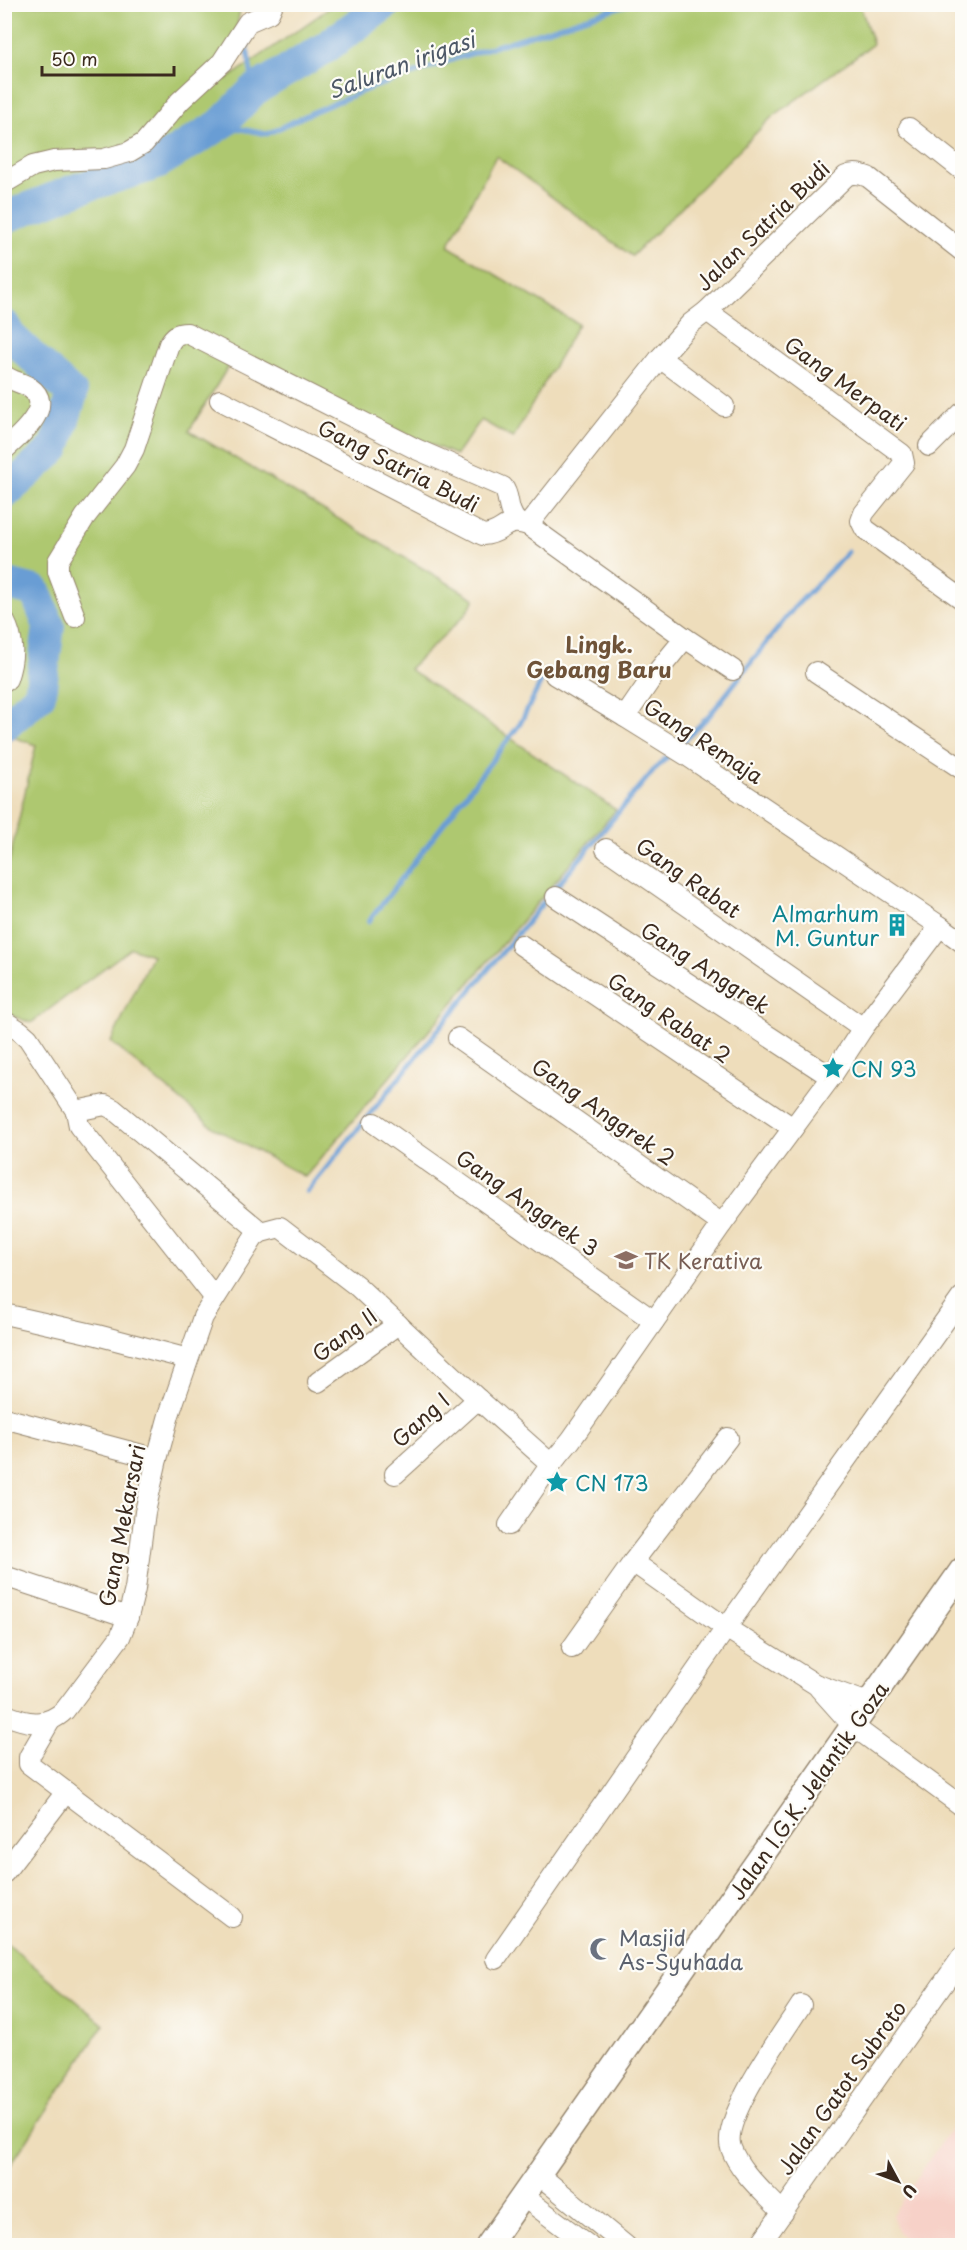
<svg xmlns="http://www.w3.org/2000/svg" width="967" height="2250" viewBox="0 0 967 2250" font-family="'Playpen Sans',sans-serif">
  <style>
    .built { fill: #f7d1c8 }
    .green { fill: #aec86f; stroke: #747946; stroke-width: 1.5 }
    .lines { fill: none; stroke-linecap: round; stroke-linejoin: round }
    .stream { stroke: #699dd4; stroke-width: 5 }
    .river { stroke: #699dd4; stroke-width: 32 }
    .minor-casing { stroke: #94846c; stroke-width: 22 }
    .tertiary-casing { stroke: #94846c; stroke-width: 27 }
    .minor { stroke: #fff; stroke-width: 20 }
    .tertiary { stroke: #fff; stroke-width: 24 }
    .labels { text-anchor: middle; dominant-baseline: central; stroke-width: 4.5; stroke-linejoin: round; paint-order: stroke }
    .street-label { font-size: 21px; fill: #3b2a1e; stroke: #fdfcf7 }
    .culture-label { font-size: 21px; fill: #0d838f; stroke: #fdfcf7; text-anchor: start }
    .education-label { font-size: 21px; fill: #785e54; stroke: #fdfcf7; text-anchor: start }
    .worship-label { font-size: 21px; fill: #5b616d; stroke: #fdfcf7; text-anchor: start }
    .water-label { font-size: 22px; font-style: italic; fill: #4d5867; stroke: #fdfcf7 }
    .neighbourhood-label { font-size: 22px; font-weight: bold; fill: #6f5338; stroke: #fdfcf7 }
  </style>
  <rect width="100%" height="100%" fill="#fdfcf7"/>
  <filter id="ink" filterUnits="userSpaceOnUse"><feTurbulence type="fractalNoise" baseFrequency=".0167" numOctaves="2"/><feDisplacementMap in="SourceGraphic" scale="12" xChannelSelector="R" yChannelSelector="G"/><feConvolveMatrix kernelMatrix="1 2 1 2 8 2 1 2 1" color-interpolation-filters="sRGB"/></filter>
  <filter id="wash" filterUnits="userSpaceOnUse"><feTurbulence type="fractalNoise" baseFrequency=".008" numOctaves="4" result="noise"/><feDisplacementMap in="SourceGraphic" scale="24" xChannelSelector="R" yChannelSelector="G"/><feGaussianBlur stdDeviation="1.35" result="paint"/><feColorMatrix in="noise" values="0 0 0 0 0 0 0 0 0 0 0 0 0 0 0 0 0 1.4 0 .05"/><feComposite in="paint" operator="in"/></filter>
  <g filter="url(#wash)">
    <rect width="100%" height="100%" fill="#edb"/>
    <polygon class="built" points="952,2126 962,2134 962,2245 914,2245 899,2234 892,2215"/>
    <g class="green">
      <polygon points="5,5 241,5 227,79 334,5 860,5 873,44 772,117 632,256 496,156 448,246 578,324 513,438 481,420 456,455 232,360 189,431 475,599 465,615 409,669 616,810 305,1177 214,1128 111,1042 152,955 131,948 31,1023 5,1013 5,879 36,745 4,734"/>
      <polygon points="5,1942 104,2024 5,2173"/>
    </g>
    <g class="lines">
      <g class="stream">
        <polyline points="255,15 257,4"/>
        <polyline points="250,33 247,48 254,90"/>
        <polyline points="220,125 267,134 313,112 366,90 461,57 629,4"/>
        <polyline points="369,921 520,724 547,670"/>
        <polyline points="307,1192 442,1025 627,802 654,770 709,716 793,609 848,552"/>
      </g>
      <g class="river">
        <polyline points="4,220 6,217 77,189 154,165 220,125 254,90 325,48 385,4"/>
        <polyline points="4,325 10,336 72,394 55,448 4,494"/>
        <polyline points="4,583 35,591 49,626 40,695 4,726"/>
      </g>
    </g>
  </g>
  <g filter="url(#ink)">
    <g class="lines">
      <g class="minor-casing">
        <g id="minor">
          <polyline points="909,128 962,170"/>
          <polyline points="4,183 33,166 54,161 104,159 129,152 144,143 180,101 222,62 248,22 269,13 273,4"/>
          <polyline points="707,311 902,454 904,463 864,513 861,521 865,529 962,599"/>
          <polyline points="660,358 724,406"/>
          <path d="M 4,375 C 12,382 22,382 30,388 C 57,406 18,437 4,450"/>
          <path d="M 220,400 L 483,535 C 505,534 503,517 528,525 L 660,358 L 690,324 L 707,311 L 846,176 C 854,172 861,174 868,177 L 962,251"/>
          <polyline points="929,446 962,413"/>
          <polyline points="528,525 685,638 649,682 625,717 686,755 940,926"/>
          <path d="M 75,617 L 58,572 L 58,561 L 85,517 L 125,466 L 134,449 L 169,344 C 174,336 177,333 187,333 L 416,449 L 503,487 C 511,497 505,508 517,522"/>
          <path d="M 4,620 C 15,641 14,658 7,679 L 4,681"/>
          <polyline points="685,638 733,670"/>
          <polyline points="816,672 962,769"/>
          <polyline points="555,675 625,717"/>
          <polyline points="606,849 863,1028"/>
          <polyline points="556,897 831,1077"/>
          <polyline points="521,945 793,1128"/>
          <polyline points="4,1021 20,1031 28,1038 76,1111 79,1126 214,1297"/>
          <polyline points="458,1038 722,1224"/>
          <polyline points="76,1111 105,1105 113,1109 261,1232"/>
          <polyline points="374,1123 654,1321"/>
          <polyline points="4,1314 97,1335 188,1359"/>
          <polyline points="318,1382 398,1324"/>
          <polyline points="4,1418 157,1459"/>
          <polyline points="395,1474 478,1399"/>
          <polyline points="509,1525 551,1464 571,1440 722,1224 831,1077 863,1028 940,926 962,942"/>
          <polyline points="633,1562 726,1628 815,1684 868,1703"/>
          <polyline points="4,1576 128,1617"/>
          <polyline points="572,1648 633,1562 728,1438"/>
          <polyline points="819,1688 853,1726 962,1806"/>
          <path d="M 4,1714 C 27,1724 46,1728 65,1710 L 120,1637 L 128,1617 L 135,1589 L 145,1512 L 157,1459 L 169,1415 L 203,1317 L 254,1237 L 261,1232 L 280,1227 L 357,1286 L 478,1399 L 551,1464"/>
          <polyline points="50,1721 29,1757 29,1764 232,1917"/>
          <polyline points="4,1873 66,1792"/>
          <polyline points="496,1959 726,1628 962,1297"/>
          <polyline points="539,2175 626,2246"/>
          <polyline points="524,2197 589,2246"/>
          <path d="M 783,2213 C 765,2193 740,2173 731,2148 C 720,2119 784,2032 801,2005"/>
          <polyline points="759,2246 962,1957"/>
        </g>
      </g>
      <g class="tertiary-casing">
        <polyline id="tertiary" points="488,2246 962,1570"/>
      </g>
      <use href="#minor" class="minor"/>
      <use href="#tertiary" class="tertiary"/>
    </g>
  </g>
  <defs>
    <g id="building-bare" transform="scale(1.8)"><path d="M-4-6H4V6H1V3H-1V6H-4ZM-2.5-4.3h1.7v1.8h-1.7ZM.8-4.3h1.7v1.8H.8ZM-2.5-1h1.7V.8h-1.7ZM.8-1h1.7V.8H.8Z" fill="#0f9aa8" stroke="#fdfcf7" stroke-width="2.5" paint-order="stroke"/></g>
    <g id="sight-bare" transform="scale(1.8)"><path d="M0-6L1.8-2.2L6-1.7L2.9 1.2L3.7 5.4L0 3.3L-3.7 5.4L-2.9 1.2L-6-1.7L-1.8-2.2Z" fill="#0f9aa8" stroke="#fdfcf7" stroke-width="2.5" paint-order="stroke"/></g>
    <g id="school-bare" transform="scale(1.8)"><path d="M0-5L7-2L0 1L-7-2ZM-4 1L0 2.5L4 1V4Q0 6-4 4Z" fill="#8d6e63" stroke="#fdfcf7" stroke-width="2.5" paint-order="stroke"/></g>
    <g id="mosque-bare" transform="scale(1.8)"><path d="M3.5-4.9A6 6 0 1 0 3.5 4.9A5 5 0 1 1 3.5-4.9Z" fill="#6b7280" stroke="#fdfcf7" stroke-width="2.5" paint-order="stroke"/></g>
  </defs>
  <g fill-rule="evenodd">
    <use href="#building-bare" x="897" y="925"/>
    <use href="#sight-bare" x="833" y="1068"/>
    <use href="#school-bare" x="626" y="1260"/>
    <use href="#sight-bare" x="557" y="1482"/>
    <use href="#mosque-bare" x="601" y="1949"/>
  </g>
  <g class="labels">
    <g class="street-label">
      <text transform="translate(762 225) rotate(-44)">Jalan Satria Budi</text>
      <text transform="translate(846 383) rotate(36)">Gang Merpati</text>
      <text transform="translate(399 465) rotate(27)">Gang Satria Budi</text>
      <text transform="translate(704 740) rotate(33)">Gang Remaja</text>
      <text transform="translate(689 877) rotate(35)">Gang Rabat</text>
      <text transform="translate(706 967) rotate(33)">Gang Anggrek</text>
      <text transform="translate(670 1017) rotate(34)">Gang Rabat 2</text>
      <text transform="translate(604 1111) rotate(35)">Gang Anggrek 2</text>
      <text transform="translate(528 1202) rotate(35)">Gang Anggrek 3</text>
      <text transform="translate(344 1334) rotate(-36)">Gang II</text>
      <text transform="translate(420 1419) rotate(-42)">Gang I</text>
      <text transform="translate(121 1525) rotate(-79)">Gang Mekarsari</text>
      <text transform="translate(808 1790) rotate(-55)">Jalan I.G.K. Jelantik Goza</text>
      <text transform="translate(841 2087) rotate(-55)">Jalan Gatot Subroto</text>
    </g>
    <g class="culture-label">
      <text x="879" y="913" text-anchor="end">Almarhum<tspan x="879" dy="24">M. Guntur</tspan></text>
      <text x="851" y="1068">CN 93</text>
      <text x="575" y="1482">CN 173</text>
    </g>
    <g class="education-label">
      <text x="644" y="1260">TK Kerativa</text>
    </g>
    <g class="worship-label">
      <text x="619" y="1937">Masjid<tspan x="619" dy="24">As-Syuhada</tspan></text>
    </g>
    <g class="water-label">
      <text transform="translate(401 64) rotate(-20)">Saluran irigasi</text>
    </g>
    <g class="neighbourhood-label">
      <text x="599" y="643">Lingk.<tspan x="599" dy="25">Gebang Baru</tspan></text>
    </g>
  </g>
  <rect width="967" height="2250" fill="none" stroke="#fdfcf7" stroke-width="24"/>
  <g transform="translate(898 2181) rotate(131)" stroke="#fdfcf7" stroke-width="4.5" paint-order="stroke">
  <path d="M0-4.5L10 22L0 15L-10 22Z" fill="#3b2a1e"/>
  <text y="-9" font-size="16" font-weight="bold" text-anchor="middle" fill="#3b2a1e">U</text>
  </g>
  <path d="M42 66v9h132v-9" fill="none" stroke="#3b2a1e" stroke-width="3"/>
  <text x="51" y="66" font-size="18" fill="#3b2a1e" stroke="#fdfcf7" stroke-width="4.5" paint-order="stroke">50 m</text>
</svg>
